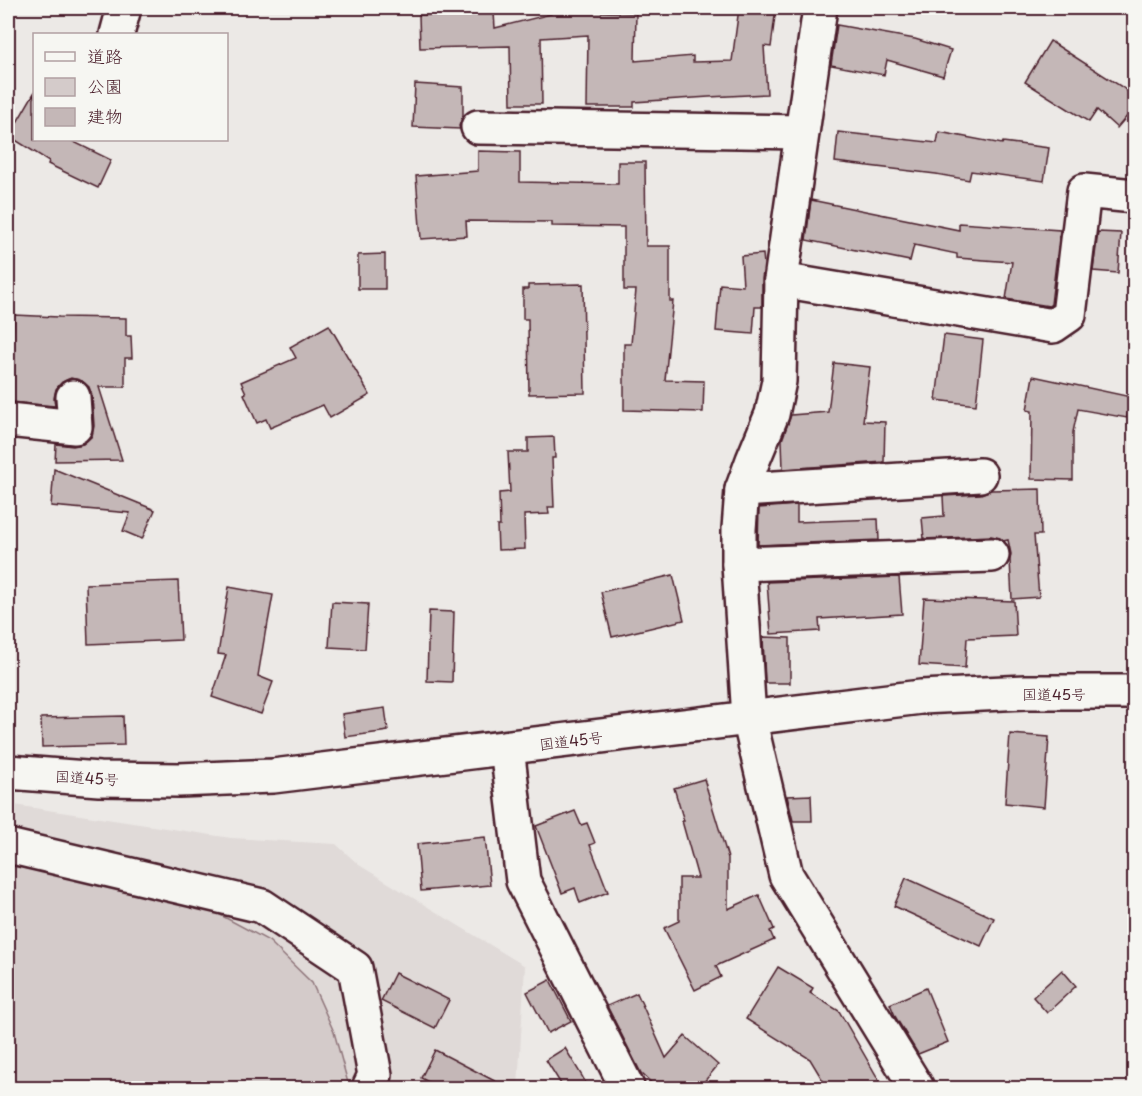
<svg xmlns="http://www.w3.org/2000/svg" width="1142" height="1096" viewBox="0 0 1142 1096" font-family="'Playpen Sans','Klee One',sans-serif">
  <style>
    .built { fill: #e0dad8 }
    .green { fill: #d4cbca; stroke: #8f757a; stroke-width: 1.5 }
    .building { fill: #c4b7b7; stroke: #4a1f2b; stroke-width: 1.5 }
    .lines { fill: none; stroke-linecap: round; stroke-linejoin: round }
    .minor-casing { stroke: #4a1f2b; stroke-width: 38 }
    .highway-casing { stroke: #4a1f2b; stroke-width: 38 }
    .minor { stroke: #f6f6f2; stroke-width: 33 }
    .highway { stroke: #f6f6f2; stroke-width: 33 }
    .labels { text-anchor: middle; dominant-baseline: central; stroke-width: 4.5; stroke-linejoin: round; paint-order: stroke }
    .street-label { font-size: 15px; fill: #4a1f2b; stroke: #f6f6f2 }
  </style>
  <rect width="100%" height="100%" fill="#ece9e6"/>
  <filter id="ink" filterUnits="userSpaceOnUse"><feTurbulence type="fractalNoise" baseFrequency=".0167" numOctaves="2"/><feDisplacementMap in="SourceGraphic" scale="12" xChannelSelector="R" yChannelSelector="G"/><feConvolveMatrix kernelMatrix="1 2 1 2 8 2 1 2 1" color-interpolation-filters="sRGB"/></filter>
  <g filter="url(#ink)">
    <polygon class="built" points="8,804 231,838 336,844 359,865 525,966 518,1088 8,1088"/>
    <polygon class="green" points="8,865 198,903 269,941 312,983 334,1032 348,1083 347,1088 8,1088"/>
    <g class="building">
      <polygon points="551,8 601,8 601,12 636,13 635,61 693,56 693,62 732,61 739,8 776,8 771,47 764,46 767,94 709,97 634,102 634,107 587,107 588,35 541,38 542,104 511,104 510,46 420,48 419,15 494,13 495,28 551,14"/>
      <polygon points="837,25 915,39 951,50 943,76 887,60 884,75 831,65"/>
      <polygon points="1050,41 1122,87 1134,97 1134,108 1117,128 1097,110 1089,122 1025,82"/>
      <polygon points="415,84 463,87 463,116 459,126 460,129 413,127"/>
      <polygon points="34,93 34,140 70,140 111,160 98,188 48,164 49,161 9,136"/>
      <polygon points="838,132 937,143 939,132 1002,144 1003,142 1049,148 1044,181 971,171 969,180 936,174 835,162"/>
      <polygon points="478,151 520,152 520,182 618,184 618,162 645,162 646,246 670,246 670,301 673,301 665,380 704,381 703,412 624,410 624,344 631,344 636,290 624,290 624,227 552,226 552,222 466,221 467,236 421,239 416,176 478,171"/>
      <polygon points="811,200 959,230 959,223 1060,230 1051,304 1049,306 1006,299 1012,262 957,258 957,254 914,245 910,261 806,240"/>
      <polygon points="1098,232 1121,233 1118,273 1093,271"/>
      <polygon points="385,254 385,289 358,289 358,255"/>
      <polygon points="763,254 764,264 762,279 762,307 755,307 753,334 716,331 720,284 743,286 741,256"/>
      <polygon points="583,284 585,393 529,394 528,319 523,319 523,289 528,289 528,285"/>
      <polygon points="14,315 59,317 126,318 126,336 131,336 132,358 125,358 125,387 99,387 122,460 55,461 56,444 73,446 83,444 92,436 94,426 92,396 89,387 82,381 71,378 62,382 56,389 54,398 55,406 8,402 8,381 11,381"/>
      <polygon points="329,325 370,395 330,418 323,405 270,428 266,419 257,423 244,394 246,393 241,382 296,358 290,347"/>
      <polygon points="944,335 983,340 976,405 936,400"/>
      <polygon points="834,363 870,367 863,421 885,422 884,462 783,469 782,440 791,415 828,412"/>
      <polygon points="1033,376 1131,397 1127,418 1078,409 1073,432 1073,480 1031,479 1032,411 1027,410"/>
      <polygon points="554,437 555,458 552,458 554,507 548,507 549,514 524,515 525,549 498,550 497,526 500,526 499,493 510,492 508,452 528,452 528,438"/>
      <polygon points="54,469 155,510 142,539 123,531 130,513 51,506"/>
      <polygon points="1040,489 1041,535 1034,535 1039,597 1012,599 1010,560 1011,554 1008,540 1003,541 1000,538 991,536 924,539 922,518 944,516 943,496 981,494 991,490"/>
      <polygon points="797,505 797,522 878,519 879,540 758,545 759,508"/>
      <polygon points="673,575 684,620 612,637 601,592"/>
      <polygon points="899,577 902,614 819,619 820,631 771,634 767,582"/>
      <polygon points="178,581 181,640 88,644 86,584"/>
      <polygon points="229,587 273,595 267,628 266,628 258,676 273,682 261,714 212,697 226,655 218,654"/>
      <polygon points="924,598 1014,601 1016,636 967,638 965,668 919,665"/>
      <polygon points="332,602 368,604 365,649 329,647"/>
      <polygon points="429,611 454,612 452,682 427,681"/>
      <polygon points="763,637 790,638 790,683 765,683"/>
      <polygon points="385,708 388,731 345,737 342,714"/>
      <polygon points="123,716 124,745 42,747 41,718"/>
      <polygon points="1010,734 1049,737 1044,807 1005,803"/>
      <polygon points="704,779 728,858 728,909 759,895 774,929 770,931 774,940 716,966 721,977 695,990 664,928 679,921 679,878 698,878 682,821 684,821 674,788"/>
      <polygon points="811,795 812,821 793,821 787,796"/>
      <polygon points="575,811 581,825 587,823 595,843 590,845 608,892 580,903 575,888 562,893 536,826"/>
      <polygon points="485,837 490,885 421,891 417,844"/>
      <polygon points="906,878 994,918 981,946 894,906"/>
      <polygon points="778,967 813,988 810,993 839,1011 884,1089 828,1089 810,1059 746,1019"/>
      <polygon points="1062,970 1076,986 1047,1013 1033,997"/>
      <polygon points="395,973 449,1000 435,1028 381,1001"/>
      <polygon points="550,980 571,1021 548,1033 527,992"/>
      <polygon points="926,988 948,1042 918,1054 896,1018 890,1004"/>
      <polygon points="637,993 666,1058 685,1036 718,1065 698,1089 658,1089 641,1073 607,1006"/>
      <polygon points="565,1048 582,1076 589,1089 564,1089 546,1060"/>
      <polygon points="435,1050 510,1089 441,1089 421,1078"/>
    </g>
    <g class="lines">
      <g class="minor-casing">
        <g id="minor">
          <polyline points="820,8 781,280 779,381 772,414 753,460 742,490 739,529 739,564 749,718 786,875 917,1088"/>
          <polyline points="117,34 124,8"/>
          <polyline points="478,127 802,132"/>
          <polyline points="781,280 1053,326 1069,315 1084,191 1134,196"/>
          <polyline points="8,420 75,427 73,397"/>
          <polyline points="742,490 980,475"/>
          <polyline points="739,564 992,555"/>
          <polyline points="507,748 523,881 627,1087"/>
          <polyline points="8,846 262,906 355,968 375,1075 369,1088"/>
        </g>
      </g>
      <g class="highway-casing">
        <polyline id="highway" points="8,772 99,779 179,780 273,776 921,697 1026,692 1134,692"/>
      </g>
      <use href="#minor" class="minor"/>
      <use href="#highway" class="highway"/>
    </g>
  </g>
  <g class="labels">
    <g class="street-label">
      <text x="1054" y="693">国道45号</text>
      <text transform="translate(571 740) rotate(-7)">国道45号</text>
      <text transform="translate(87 777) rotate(3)">国道45号</text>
    </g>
  </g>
  <rect width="1142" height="1096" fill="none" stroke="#f6f6f2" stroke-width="30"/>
  <rect x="15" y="15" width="1112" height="1066" fill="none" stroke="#4a1f2b" stroke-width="2" filter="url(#ink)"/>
  <rect x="33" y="33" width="195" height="108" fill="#f6f6f2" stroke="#b1a0a2" stroke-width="1.5"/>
  <rect x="45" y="52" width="30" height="9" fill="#f6f6f2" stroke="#b1a0a2" stroke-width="1.5"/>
  <text x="87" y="63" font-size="18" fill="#4a1f2b">道路</text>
  <rect x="45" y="78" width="30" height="18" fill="#d4cbca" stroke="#b1a0a2" stroke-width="1.5"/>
  <text x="87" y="93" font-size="18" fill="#4a1f2b">公園</text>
  <rect x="45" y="108" width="30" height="18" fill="#c4b7b7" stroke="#b1a0a2" stroke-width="1.5"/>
  <text x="87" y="123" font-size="18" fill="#4a1f2b">建物</text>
</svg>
